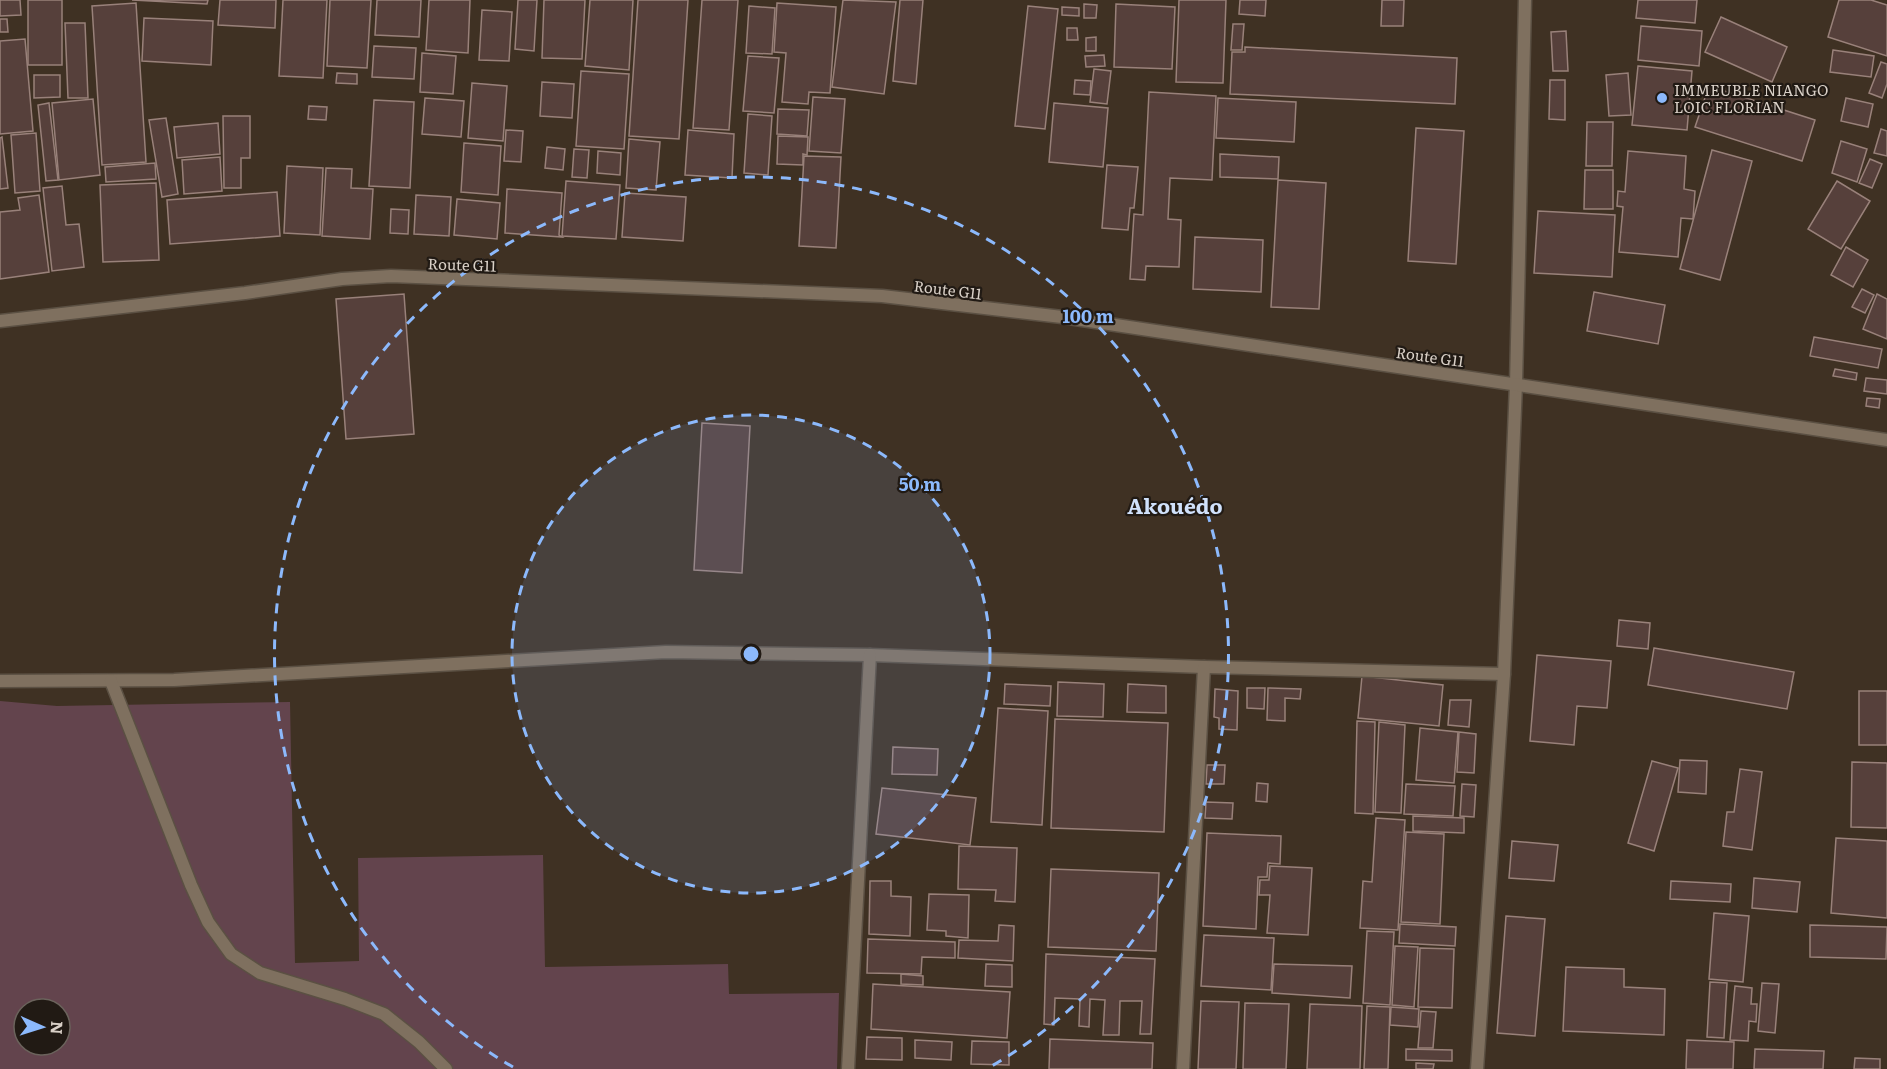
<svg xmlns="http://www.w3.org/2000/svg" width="1887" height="1069" viewBox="0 0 1887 1069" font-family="Literata,serif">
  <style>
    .green { fill: #63444d; fill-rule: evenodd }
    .building { fill: #56403b; stroke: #99817a; stroke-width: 1.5 }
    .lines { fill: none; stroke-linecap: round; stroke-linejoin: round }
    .minor-casing { stroke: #5b5043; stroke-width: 15 }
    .tertiary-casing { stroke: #5b5043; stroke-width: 15 }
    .minor { stroke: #7f705f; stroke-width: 12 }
    .tertiary { stroke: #7f705f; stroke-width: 12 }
    .ring { fill: none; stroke: #8cb9fc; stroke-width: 3; stroke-dasharray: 10 8 }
    .poi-dot { fill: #8cb9fc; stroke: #211a14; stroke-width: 2 }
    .labels { text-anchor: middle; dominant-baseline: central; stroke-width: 4.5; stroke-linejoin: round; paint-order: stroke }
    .poi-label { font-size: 15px; fill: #d9d0c7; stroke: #211a14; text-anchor: start }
    .street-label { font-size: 15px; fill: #d9d0c7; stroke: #211a14 }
    .district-label { font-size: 21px; font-weight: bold; fill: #d0e1fb; stroke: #211a14 }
    .centre { fill: #8cb9fc; stroke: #211a14; stroke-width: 3 }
    .ring-label { font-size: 18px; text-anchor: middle; font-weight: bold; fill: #8cb9fc; stroke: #211a14; stroke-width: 4.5; stroke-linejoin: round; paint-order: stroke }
  </style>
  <rect width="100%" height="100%" fill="#3f3123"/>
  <path class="green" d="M 0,701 L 57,706 L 290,702 L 295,963 L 359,961 L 358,858 L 543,855 L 545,967 L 728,964 L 729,994 L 839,993 L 837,1069 L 0,1069 ZM 24,1009 L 60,1009 L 60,1045 L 24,1045 Z"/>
  <g class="building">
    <polygon points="0,0 20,0 21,15 0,16"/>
    <rect x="28" y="0" width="34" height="65"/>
    <polygon points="132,0 208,0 207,4"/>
    <polygon points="220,0 276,0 275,28 218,25"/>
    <polygon points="283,0 327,0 323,78 279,76"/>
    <polygon points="330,0 371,0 367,68 327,66"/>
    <polygon points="377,0 421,0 419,37 375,35"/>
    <polygon points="429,0 470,0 468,53 426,50"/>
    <polygon points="518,0 537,0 534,51 515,49"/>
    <polygon points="544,0 585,0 582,59 542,58"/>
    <polygon points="590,0 633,0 629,70 585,66"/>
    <polygon points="638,0 688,0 679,139 629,136"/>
    <polygon points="702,0 738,0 729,130 693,128"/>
    <polygon points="843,0 896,2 884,94 832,87"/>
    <polygon points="900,0 923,0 916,84 893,81"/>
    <polygon points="1179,0 1226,0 1223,83 1176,82"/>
    <polygon points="1240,0 1266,0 1265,16 1239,14"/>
    <polygon points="1382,0 1404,0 1403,26 1381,26"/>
    <polygon points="1638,0 1697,0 1695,23 1636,18"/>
    <polygon points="1839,0 1871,0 1887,5 1887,56 1828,37"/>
    <polygon points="136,3 146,162 102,165 92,6"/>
    <polygon points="777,3 836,7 830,93 809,92 808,104 782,102 786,53 774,52"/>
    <polygon points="1084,4 1097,5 1096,18 1084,18"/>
    <polygon points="1116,4 1175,7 1172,69 1114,67"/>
    <polygon points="749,6 775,8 772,54 746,53"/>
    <polygon points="1028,6 1058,9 1045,129 1015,126"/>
    <polygon points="1062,7 1079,8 1079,16 1062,15"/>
    <polygon points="482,10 512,12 509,61 479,60"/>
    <polygon points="1721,17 1787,47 1772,82 1705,52"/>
    <polygon points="144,18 213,21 211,65 142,61"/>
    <polygon points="0,19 7,19 8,32 0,32"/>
    <polygon points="65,23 85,23 88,98 68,98"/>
    <polygon points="1233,24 1244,24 1242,50 1231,50"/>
    <polygon points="1641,26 1702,31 1699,66 1638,60"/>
    <polygon points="1067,28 1077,28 1078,40 1067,40"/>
    <polygon points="1566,31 1568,71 1553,71 1551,32"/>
    <polygon points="1096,37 1096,51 1086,51 1086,38"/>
    <polygon points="25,39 33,131 0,134 0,41"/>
    <polygon points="374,46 416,48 414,79 372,77"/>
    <polygon points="1245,47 1457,58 1455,104 1230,94 1232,52 1245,52"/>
    <polygon points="1833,50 1874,56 1871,77 1830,72"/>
    <polygon points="422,53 456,56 453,94 420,92"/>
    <polygon points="1104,55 1105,66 1086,67 1085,56"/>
    <polygon points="748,56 779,58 774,113 743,111"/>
    <polygon points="1881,62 1887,64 1887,84 1882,98 1869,93"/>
    <polygon points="1638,66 1692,71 1687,130 1632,125"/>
    <polygon points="1094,69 1111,71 1107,104 1090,102"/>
    <polygon points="581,71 629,74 624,149 576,146"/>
    <polygon points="337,73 357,74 357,84 336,83"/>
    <polygon points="1628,73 1631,115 1609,116 1606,75"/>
    <polygon points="34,75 60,75 60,97 34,98"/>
    <polygon points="1075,80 1091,81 1090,95 1074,94"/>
    <polygon points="1550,80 1565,80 1565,120 1549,119"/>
    <polygon points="542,82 574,84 572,118 540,116"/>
    <polygon points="472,83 507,86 503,141 468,138"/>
    <polygon points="1709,86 1815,120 1802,161 1695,127"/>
    <polygon points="1149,92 1216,96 1212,180 1170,178 1168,219 1181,220 1179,267 1146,266 1145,280 1130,279 1134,214 1143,215"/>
    <polygon points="813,97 845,99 841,153 809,151"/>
    <polygon points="425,98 464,101 461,137 422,134"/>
    <polygon points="1218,98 1296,102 1294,142 1216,138"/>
    <polygon points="1846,98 1873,104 1868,127 1841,121"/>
    <polygon points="93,99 100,175 59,180 52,103"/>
    <polygon points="374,100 414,102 410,188 369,186"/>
    <polygon points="49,103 58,180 46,181 38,105"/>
    <polygon points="1054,103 1108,108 1103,167 1049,162"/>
    <polygon points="309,106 327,107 326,120 308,119"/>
    <polygon points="778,109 809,110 807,136 777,134"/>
    <polygon points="748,114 772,116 768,175 744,173"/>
    <polygon points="223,116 250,116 250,158 241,158 241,188 224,188"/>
    <polygon points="166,118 178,194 162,197 149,120"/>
    <polygon points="1587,122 1613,122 1612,166 1586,166"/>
    <polygon points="218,123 220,154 177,158 174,127"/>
    <polygon points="1416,128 1464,131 1456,264 1408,261"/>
    <polygon points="1881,129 1887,131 1887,156 1874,153"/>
    <polygon points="506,130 523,131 521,162 504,161"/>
    <polygon points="688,130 734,134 732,178 685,175"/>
    <polygon points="36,133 40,191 15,193 11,135"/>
    <polygon points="778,136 808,137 807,155 803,154 803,165 777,164"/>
    <polygon points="2,137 8,188 0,189 0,138"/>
    <polygon points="629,139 660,142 656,190 626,188"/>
    <polygon points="1841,141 1867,149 1857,182 1832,173"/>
    <polygon points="464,143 501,146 498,195 461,192"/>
    <polygon points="547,147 565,149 563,170 545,168"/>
    <polygon points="574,149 589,150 587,178 572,177"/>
    <polygon points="1712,150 1752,161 1720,280 1680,269"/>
    <polygon points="598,151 621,153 620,175 597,173"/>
    <polygon points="1628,151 1686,156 1684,189 1695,191 1693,219 1681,218 1678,257 1619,252 1623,207 1617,206 1618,191 1625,192"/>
    <polygon points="1220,154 1279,157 1278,179 1220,177"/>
    <polygon points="804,156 841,157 836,248 799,246"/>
    <polygon points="220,157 222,191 184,194 182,160"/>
    <polygon points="1870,159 1882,164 1872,188 1859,183"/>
    <polygon points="155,163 156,179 106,182 105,167"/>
    <polygon points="1107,165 1138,167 1134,208 1130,208 1128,230 1102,228"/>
    <polygon points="287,166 323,168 320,235 284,233"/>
    <polygon points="326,168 352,169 351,188 373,189 370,239 322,236"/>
    <polygon points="1585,170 1613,170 1613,209 1584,209"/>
    <polygon points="1278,180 1326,183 1319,309 1271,307"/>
    <polygon points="566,181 620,185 616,239 562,236"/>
    <polygon points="1837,181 1870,201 1841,249 1808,229"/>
    <polygon points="156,183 159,260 103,262 100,185"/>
    <polygon points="62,186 66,225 79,224 84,267 52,271 43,188"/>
    <polygon points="507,189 562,193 559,235 562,237 505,233"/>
    <polygon points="277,192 280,236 170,244 167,200"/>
    <polygon points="625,193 686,197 683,241 622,237"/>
    <polygon points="39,195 49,272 0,279 0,212 20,210 18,198"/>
    <polygon points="416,195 451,197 449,236 414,234"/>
    <polygon points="457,199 500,203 497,239 454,235"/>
    <polygon points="391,209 409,210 408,234 390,233"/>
    <polygon points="1538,211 1615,215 1612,277 1534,273"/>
    <polygon points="1195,237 1263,240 1261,292 1193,289"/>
    <polygon points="1846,247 1868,260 1853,287 1831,275"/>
    <polygon points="1862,289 1874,295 1865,313 1852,307"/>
    <polygon points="1594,292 1665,305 1658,344 1587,331"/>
    <polygon points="404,294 414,434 346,439 336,299"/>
    <polygon points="1877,294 1887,299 1887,339 1863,329"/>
    <polygon points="1814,337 1882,349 1878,368 1810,356"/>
    <polygon points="1835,369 1857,373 1856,380 1833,376"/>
    <polygon points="1866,378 1887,380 1887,394 1864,391"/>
    <polygon points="1867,398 1880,399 1879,408 1866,406"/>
    <polygon points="702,423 750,426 742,573 694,570"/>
    <polygon points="1619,620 1650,623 1648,649 1617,646"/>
    <polygon points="1654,648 1794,672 1787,709 1648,685"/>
    <polygon points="1537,655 1611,661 1607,708 1577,706 1574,745 1530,741"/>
    <polygon points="1362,676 1443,685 1439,726 1358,718"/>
    <polygon points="1058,682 1104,684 1103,717 1057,716"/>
    <polygon points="1005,684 1051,686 1050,706 1004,704"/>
    <polygon points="1128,684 1166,686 1166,713 1127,712"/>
    <polygon points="1247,688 1265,688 1264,709 1247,708"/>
    <polygon points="1268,688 1301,689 1300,699 1285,698 1285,721 1267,720"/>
    <polygon points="1215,689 1238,691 1237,730 1219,729 1219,718 1214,717"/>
    <rect x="1859" y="691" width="28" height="54"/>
    <polygon points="1450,700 1471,700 1469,727 1448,725"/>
    <polygon points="998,708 1048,711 1042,825 991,822"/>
    <polygon points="1055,719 1168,723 1164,832 1051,828"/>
    <polygon points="1357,721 1375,722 1373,814 1355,813"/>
    <polygon points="1379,722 1405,725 1401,813 1375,812"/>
    <polygon points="1420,728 1458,732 1454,783 1416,780"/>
    <polygon points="1459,732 1476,734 1474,773 1457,772"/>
    <polygon points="893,747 938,749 937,775 892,774"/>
    <polygon points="1680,760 1707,761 1706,794 1678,792"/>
    <polygon points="1652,761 1678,768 1654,851 1628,843"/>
    <polygon points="1852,762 1887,763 1887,828 1851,827"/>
    <polygon points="1207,765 1225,765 1224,784 1206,784"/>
    <polygon points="1740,769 1762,772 1752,850 1723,846 1727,812 1734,812"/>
    <polygon points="1257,783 1268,784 1267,802 1256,801"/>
    <polygon points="1406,784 1455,786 1453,816 1404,814"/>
    <polygon points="1462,784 1476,785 1474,817 1460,816"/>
    <polygon points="882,788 976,798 970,845 876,834"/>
    <polygon points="1206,802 1233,803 1232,819 1205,818"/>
    <polygon points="1413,816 1464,818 1464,833 1413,831"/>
    <polygon points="1376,818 1405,820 1398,930 1360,928 1363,881 1372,882"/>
    <polygon points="1406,832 1444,834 1440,924 1401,922"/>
    <polygon points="1207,833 1281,836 1280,864 1268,863 1267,877 1258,877 1256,929 1203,926"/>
    <polygon points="1836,838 1887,841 1887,918 1831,913"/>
    <polygon points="1512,841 1558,845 1554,881 1509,878"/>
    <polygon points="959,846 1017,848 1015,902 995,901 996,890 958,889"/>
    <polygon points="1270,866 1312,868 1308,935 1267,933 1270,895 1259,895 1260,880 1269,880"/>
    <polygon points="1051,869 1159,873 1156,951 1048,947"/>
    <polygon points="1754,878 1800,882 1797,912 1752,908"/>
    <polygon points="870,881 891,881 891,896 911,897 910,936 869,934"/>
    <polygon points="1671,881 1731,884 1730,902 1670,899"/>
    <polygon points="929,894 969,895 968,938 946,936 946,931 927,930"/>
    <polygon points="1714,913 1749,916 1743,982 1709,979"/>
    <polygon points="1506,916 1545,919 1535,1036 1497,1033"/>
    <polygon points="1400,924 1456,927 1455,946 1399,943"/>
    <polygon points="999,925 1014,926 1013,961 958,958 959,940 998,941"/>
    <polygon points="1810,925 1887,927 1886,959 1810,957"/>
    <polygon points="1367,931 1394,932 1390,1005 1363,1003"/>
    <polygon points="1204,935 1274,938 1271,990 1201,986"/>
    <polygon points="868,939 955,942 955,958 922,957 921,974 867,973"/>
    <polygon points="1395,946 1418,947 1414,1007 1392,1005"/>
    <polygon points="1420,948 1454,949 1452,1008 1418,1007"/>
    <polygon points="1046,954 1155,959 1151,1034 1140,1034 1142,1001 1120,1001 1119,1035 1103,1035 1105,1000 1090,999 1089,1027 1079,1026 1080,999 1055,998 1054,1025 1044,1024"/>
    <polygon points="986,964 1012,965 1012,987 985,986"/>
    <polygon points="1274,964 1352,966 1350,998 1272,993"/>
    <polygon points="1566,967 1624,969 1624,987 1665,989 1664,1035 1563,1031"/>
    <polygon points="901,974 923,976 923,985 901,984"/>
    <polygon points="1710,982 1727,983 1724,1038 1707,1037"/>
    <polygon points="1762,983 1779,984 1775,1033 1758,1031"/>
    <polygon points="873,984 1010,992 1007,1038 871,1029"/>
    <polygon points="1735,986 1752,988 1751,1004 1757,1004 1756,1022 1749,1021 1748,1041 1730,1040"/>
    <polygon points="1201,1001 1239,1002 1236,1069 1198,1069"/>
    <polygon points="1245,1003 1289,1004 1286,1069 1243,1069"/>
    <polygon points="1310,1004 1362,1006 1360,1069 1307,1069"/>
    <polygon points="1367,1006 1390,1007 1388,1069 1364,1069"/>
    <polygon points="1391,1007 1419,1009 1418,1027 1390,1025"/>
    <polygon points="1421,1011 1436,1012 1433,1048 1418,1048"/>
    <polygon points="867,1037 902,1038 902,1060 866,1059"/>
    <polygon points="1050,1039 1153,1043 1152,1069 1049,1069"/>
    <polygon points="915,1040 952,1042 951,1060 915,1058"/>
    <polygon points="1687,1040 1734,1042 1733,1069 1686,1069"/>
    <polygon points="972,1041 1009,1042 1009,1065 971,1064"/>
    <polygon points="1406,1049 1452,1050 1452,1061 1406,1060"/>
    <polygon points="1755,1049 1824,1051 1823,1069 1754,1069"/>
    <polygon points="1855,1058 1880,1059 1880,1069 1854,1069"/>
    <polygon points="1416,1063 1434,1064 1433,1069 1416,1069"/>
  </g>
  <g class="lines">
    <g class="minor-casing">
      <g id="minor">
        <polyline points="0,681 174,680 666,652 870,655 1204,667 1504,674"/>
        <polyline points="111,681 191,885 208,922 231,954 260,973 345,999 384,1014 419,1042 446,1069"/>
        <polyline points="848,1069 870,655"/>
        <polyline points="1183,1069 1204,667"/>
        <polyline points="1477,1069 1504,674 1516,384 1525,0"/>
      </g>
    </g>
    <g class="tertiary-casing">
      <polyline id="tertiary" points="0,321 245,293 342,279 391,276 882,296 1062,317 1887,440"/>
    </g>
    <use href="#minor" class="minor"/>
    <use href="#tertiary" class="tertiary"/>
  </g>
  <circle cx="751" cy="654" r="239" fill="#8cb9fc" fill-opacity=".12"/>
  <g class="ring">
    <circle cx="751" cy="654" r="239"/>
    <path d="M513 1067A477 477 0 1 1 990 1067"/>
  </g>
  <circle class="poi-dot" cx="1662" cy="98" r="6"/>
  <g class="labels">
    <g class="poi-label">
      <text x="1674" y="89">IMMEUBLE NIANGO<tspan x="1674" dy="17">LOIC FLORIAN</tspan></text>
    </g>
    <g class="street-label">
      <text transform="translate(462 264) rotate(2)">Route G11</text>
      <text transform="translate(948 289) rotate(7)">Route G11</text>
      <text transform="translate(1430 356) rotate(8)">Route G11</text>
    </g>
    <g class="district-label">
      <text x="1175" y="504">Akouédo</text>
    </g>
  </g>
  <circle cx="751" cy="654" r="9" class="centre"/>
  <g class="ring-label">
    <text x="1088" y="323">100 m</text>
    <text x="920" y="491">50 m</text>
  </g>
  <g transform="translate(42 1027) rotate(93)"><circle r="28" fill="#211a14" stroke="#6b635c" stroke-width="1.5"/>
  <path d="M0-4.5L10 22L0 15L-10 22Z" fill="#8cb9fc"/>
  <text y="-9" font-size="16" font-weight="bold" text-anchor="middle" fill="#d9d0c7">N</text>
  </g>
</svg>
